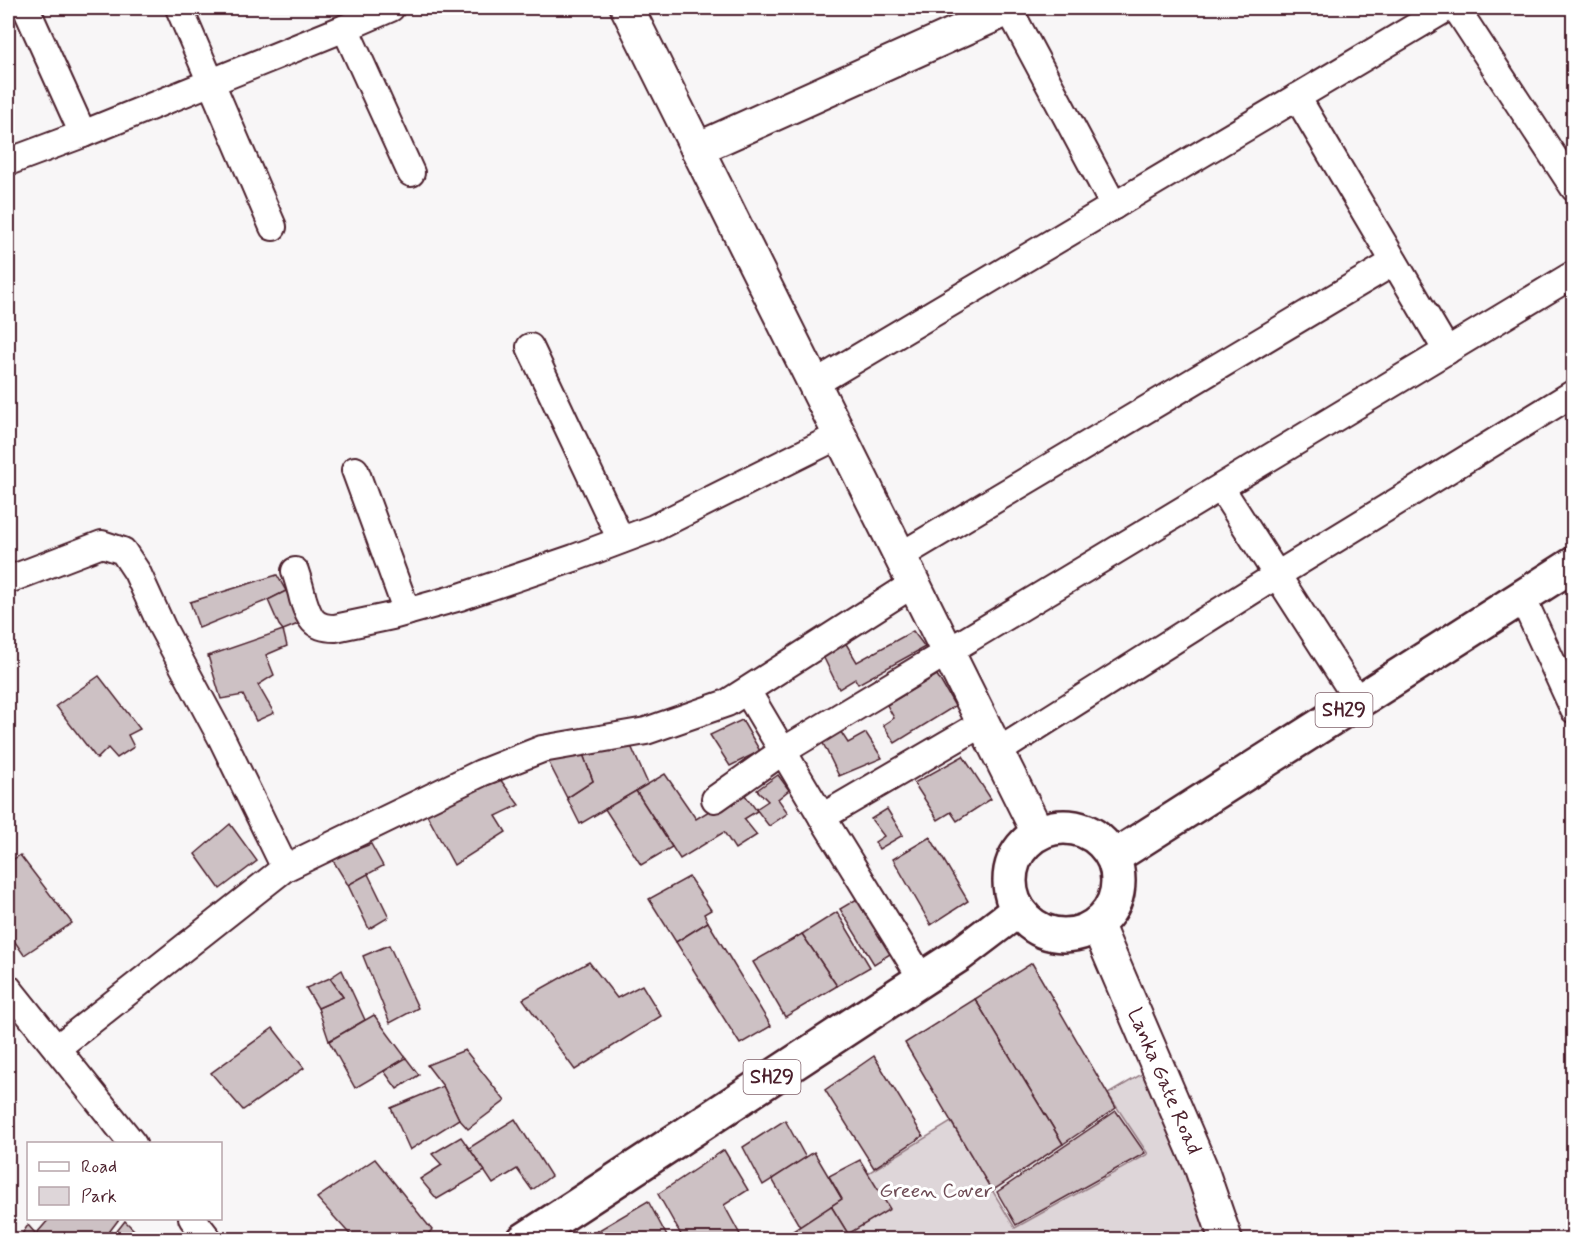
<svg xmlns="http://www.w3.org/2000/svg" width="1581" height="1247" viewBox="0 0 1581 1247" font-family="Mynerve,sans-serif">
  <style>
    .green { fill: #ded6d9; stroke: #947a82; stroke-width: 1.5 }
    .building { fill: #cdc1c4; stroke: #4a1f2b; stroke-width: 1.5 }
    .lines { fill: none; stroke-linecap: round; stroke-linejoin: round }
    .minor-casing { stroke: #4a1f2b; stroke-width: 30 }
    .tertiary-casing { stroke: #4a1f2b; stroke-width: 36 }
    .primary-casing { stroke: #4a1f2b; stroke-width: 38 }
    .minor { stroke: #fff; stroke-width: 26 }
    .tertiary { stroke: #fff; stroke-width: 32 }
    .primary { stroke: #fff; stroke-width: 33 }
    .labels { text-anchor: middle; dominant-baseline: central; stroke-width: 6; stroke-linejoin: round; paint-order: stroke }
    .shield { fill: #fff; stroke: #80626b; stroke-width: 1.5 }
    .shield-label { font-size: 20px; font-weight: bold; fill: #4a1f2b }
    .street-label { font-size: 21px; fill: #4a1f2b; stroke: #fff }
    .park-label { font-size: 21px; fill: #6f4d56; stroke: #fff }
  </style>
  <rect width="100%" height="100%" fill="#f8f6f7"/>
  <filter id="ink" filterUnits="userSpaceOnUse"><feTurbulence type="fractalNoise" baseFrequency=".0167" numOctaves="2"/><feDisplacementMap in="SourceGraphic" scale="12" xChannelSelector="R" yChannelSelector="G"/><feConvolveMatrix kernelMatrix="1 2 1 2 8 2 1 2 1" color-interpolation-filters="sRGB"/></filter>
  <g filter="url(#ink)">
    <polygon class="green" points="1157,1065 1220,1239 852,1240 848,1234 868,1173 951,1122 1015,1228 1148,1154 1108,1094"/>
    <g class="building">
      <polygon points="277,575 286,591 268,600 199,628 190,602"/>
      <polygon points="286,591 303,622 283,630 279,625 268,600"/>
      <polygon points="283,630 287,646 266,655 274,675 258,685 274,713 256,721 243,695 221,699 208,656"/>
      <polygon points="913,631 925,647 858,684 855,679 839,689 823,656 845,642 857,662"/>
      <polygon points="937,675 955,706 895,743 883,725 894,718 887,705"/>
      <polygon points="99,676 140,729 128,735 134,747 117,758 108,748 97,759 56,706"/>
      <polygon points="742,720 760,751 730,766 710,735"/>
      <polygon points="837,726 848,743 866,733 882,758 839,776 820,737"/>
      <polygon points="627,737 648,784 580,824 567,798 593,781 581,749"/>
      <polygon points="581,749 593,781 567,798 546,757"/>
      <polygon points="963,756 991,799 957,821 951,812 938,820 914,783"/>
      <polygon points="665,774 696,819 742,791 757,811 744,819 757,835 735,849 724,832 680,859 636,791"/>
      <polygon points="497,775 519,805 496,816 506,832 454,865 426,813"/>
      <polygon points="778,775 789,790 778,799 788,813 769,826 756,809 768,801 757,790"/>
      <polygon points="636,791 672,847 641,865 605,809"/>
      <polygon points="887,809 903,835 879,849 875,842 884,836 871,819"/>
      <polygon points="230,824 257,861 220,889 195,854"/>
      <polygon points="930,837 968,901 931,925 893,859"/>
      <polygon points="371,844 383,866 348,885 332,859"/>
      <polygon points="20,855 72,923 24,955 8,932 8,863"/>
      <polygon points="368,874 389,917 369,929 348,885"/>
      <polygon points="689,877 711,910 704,914 708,922 676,942 649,899"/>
      <polygon points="862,896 895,951 874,964 840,909"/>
      <polygon points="837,912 870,967 837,986 802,934"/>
      <polygon points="708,922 771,1026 740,1044 676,942"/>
      <polygon points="802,934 837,986 785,1017 753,962"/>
      <polygon points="389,945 418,1008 390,1023 363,956"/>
      <polygon points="589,962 617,998 642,985 661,1016 575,1070 523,999"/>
      <polygon points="1032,963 1116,1108 1063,1144 975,999"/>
      <polygon points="342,970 365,1020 329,1041 318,1008 343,997 330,978"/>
      <polygon points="330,978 343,997 318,1008 306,988"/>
      <polygon points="975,999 1063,1144 992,1191 905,1043"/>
      <polygon points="374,1015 406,1058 355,1088 329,1041"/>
      <polygon points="273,1028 304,1068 243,1110 211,1073"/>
      <polygon points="465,1050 505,1101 468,1129 459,1119 443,1086 427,1065"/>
      <polygon points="874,1056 923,1136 874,1168 825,1090"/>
      <polygon points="406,1058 419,1075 397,1089 384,1071"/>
      <polygon points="443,1086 459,1119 410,1150 391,1108"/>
      <polygon points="1116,1111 1145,1153 1016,1225 997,1192"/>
      <polygon points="515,1119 551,1176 532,1190 517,1169 493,1184 469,1148"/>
      <polygon points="785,1120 806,1158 763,1185 743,1147"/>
      <polygon points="461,1137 485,1171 437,1199 420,1179 442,1165 432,1154"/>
      <polygon points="724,1150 748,1190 724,1205 743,1240 684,1240 658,1194"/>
      <polygon points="814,1152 842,1199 800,1227 772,1179"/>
      <polygon points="375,1159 432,1230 421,1240 355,1240 317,1198"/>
      <polygon points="860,1160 890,1209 848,1234 831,1206 842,1199 829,1176"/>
      <polygon points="648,1201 669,1240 582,1240"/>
      <polygon points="831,1206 852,1240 798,1240 793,1231"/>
      <polygon points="50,1218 118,1218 119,1219 103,1240 18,1240 28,1225 36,1234"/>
      <polygon points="125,1221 144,1240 110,1240"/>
    </g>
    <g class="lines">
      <g class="minor-casing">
        <g id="minor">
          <polyline points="26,8 83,134"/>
          <polyline points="179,8 273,227"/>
          <polyline points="1456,8 1574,188"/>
          <polyline points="1009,9 1114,206"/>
          <polyline points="345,28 411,173"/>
          <polyline points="1297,97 1447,351"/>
          <polyline points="8,162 83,134 345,28 391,8"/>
          <polyline points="530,347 621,540"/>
          <polyline points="814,384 1447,8"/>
          <polyline points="355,470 407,612"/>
          <polyline points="1221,488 1358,701"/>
          <polyline points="900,556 1394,262"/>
          <path d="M 295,571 C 298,580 301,590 303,599 C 309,618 313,628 335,628 L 392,616 L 460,597 L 574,558 L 654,528 L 840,435"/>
          <polyline points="8,580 102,544 123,551 137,572 162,627 222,739 285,868"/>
          <polyline points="1522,597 1574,710"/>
          <polyline points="747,691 822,817 922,979"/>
          <polyline points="997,752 1277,575 1574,393"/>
          <polyline points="715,799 783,751 1574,274"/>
          <polyline points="822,817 983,723"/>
          <polyline points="8,988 133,1144"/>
          <polyline points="57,1048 285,868 481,773 542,749 646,731 727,703 913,584"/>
          <polyline points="192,1218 209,1240"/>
        </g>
      </g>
      <g class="tertiary-casing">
        <g id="tertiary">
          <polyline points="627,8 1038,833"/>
          <polyline points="697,149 1011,8"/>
          <path id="s1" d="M 1097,925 L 1200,1165 L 1226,1240"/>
        </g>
      </g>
      <g class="primary-casing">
        <g id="primary">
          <circle cx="1064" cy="881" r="54"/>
          <polyline points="1114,857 1574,564"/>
          <polyline points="524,1240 578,1205 922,979 959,955 1018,910"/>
        </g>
      </g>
      <use href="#minor" class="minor"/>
      <use href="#tertiary" class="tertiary"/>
      <use href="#primary" class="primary"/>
    </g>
  </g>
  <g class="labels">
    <g class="shield">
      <rect x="1315.5" y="693" width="57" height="34" rx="4.5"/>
      <rect x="743.5" y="1060" width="57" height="34" rx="4.5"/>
    </g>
    <g class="shield-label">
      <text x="1344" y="710">SH29</text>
      <text x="772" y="1077">SH29</text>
    </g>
    <g class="street-label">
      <text stroke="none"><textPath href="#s1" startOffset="170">Lanka Gate Road</textPath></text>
    </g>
    <g class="park-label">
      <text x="936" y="1191">Green Cover</text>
    </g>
  </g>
  <rect width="1581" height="1247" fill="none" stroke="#fff" stroke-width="30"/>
  <rect x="15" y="15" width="1551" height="1217" fill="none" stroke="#4a1f2b" stroke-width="2" filter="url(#ink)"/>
  <rect x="27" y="1142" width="195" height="78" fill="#ffffff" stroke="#b7a5aa" stroke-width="1.5"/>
  <rect x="39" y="1162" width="30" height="9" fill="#ffffff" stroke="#b7a5aa" stroke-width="1.5"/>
  <text x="81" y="1172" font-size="18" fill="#4a1f2b">Road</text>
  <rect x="39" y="1187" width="30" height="18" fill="#ded6d9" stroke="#b7a5aa" stroke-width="1.5"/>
  <text x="81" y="1202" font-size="18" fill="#4a1f2b">Park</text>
</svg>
